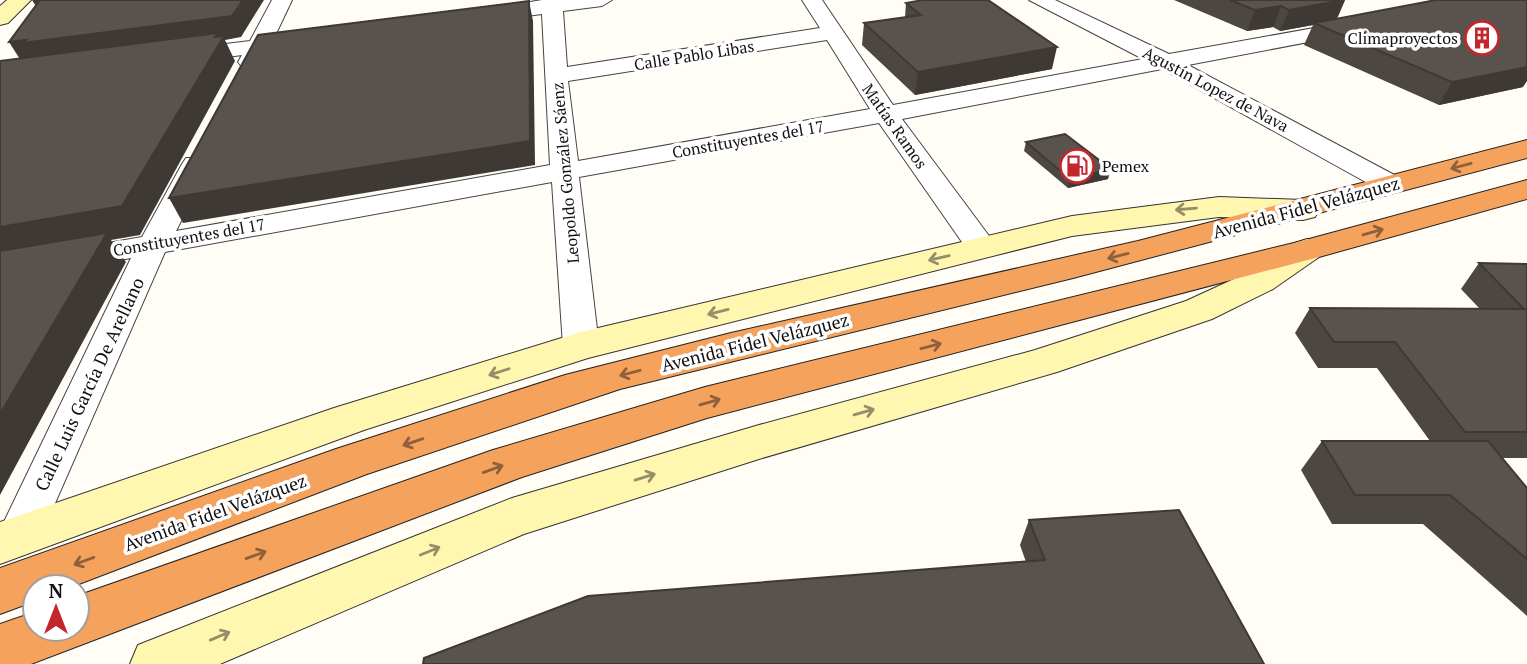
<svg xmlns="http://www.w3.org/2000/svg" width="1527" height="664" viewBox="0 0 1527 664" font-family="'PT Serif',serif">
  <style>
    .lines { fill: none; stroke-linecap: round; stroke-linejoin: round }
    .street-casing { stroke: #444; stroke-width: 2 }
    .secondary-casing { stroke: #333; stroke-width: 2 }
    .highway-casing { stroke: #222; stroke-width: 2 }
    .street { fill: #fff; fill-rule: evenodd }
    .secondary { fill: #fff6b0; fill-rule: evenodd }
    .highway { fill: #f5a25d; fill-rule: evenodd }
    .wall { fill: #4d4742 }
    .shaded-wall { fill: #3f3936 }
    .building { fill: #5a524d; stroke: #3f3936; stroke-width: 2 }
    .oneway { stroke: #8e613b }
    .oneway2 { stroke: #948f68 }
    .labels { text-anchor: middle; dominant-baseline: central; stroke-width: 7; stroke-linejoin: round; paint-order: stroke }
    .far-poi-label { font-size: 16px; fill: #111; stroke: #fff; text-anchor: end }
    .far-street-label { font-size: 16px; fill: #111; stroke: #fff }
    .street-label { font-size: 18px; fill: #111; stroke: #fff }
  </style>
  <rect width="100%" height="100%" fill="#fffdf5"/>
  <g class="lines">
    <g class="street-casing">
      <g id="street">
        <polygon points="272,0 292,0 274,38 306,36 309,41 306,46 267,52 258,67 242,67 238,62 242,55 184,63 173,56 184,49 250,41"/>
        <path d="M 542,0 L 612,0 L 602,6 L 563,11 L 567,67 L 820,28 L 802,0 L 822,0 L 893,105 L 1143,59 L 1029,0 L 1055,0 L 1169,54 L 1353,21 L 1361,22 L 1364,27 L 1361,32 L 1188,65 L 1400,178 L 1404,184 L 1400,190 L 1390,193 L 1380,190 L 1162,69 L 902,119 L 998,248 L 993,255 L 982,258 L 971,255 L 879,123 L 579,177 L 599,346 L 594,355 L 581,358 L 568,355 L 563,346 L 552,182 L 165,252 L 35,549 L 19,555 L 3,549 L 0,530 L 131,258 L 0,282 L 0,262 L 142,237 L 182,164 L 186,158 L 206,158 L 210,164 L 176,231 L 550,165 L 542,14 L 482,22 L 472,16 L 482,10 ZM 827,40 L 870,109 L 578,161 L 568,81 Z"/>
      </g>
    </g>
    <g class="secondary-casing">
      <g id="secondary">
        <polygon points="7,0 31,0 8,23 0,25 0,6"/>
        <polygon points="1219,197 1303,200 1315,203 1319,210 1315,217 1303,220 1219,217 1072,236 588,358 364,430 0,564 0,522 334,408 581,332 1072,216"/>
        <polygon points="1307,239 1319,243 1324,250 1319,257 1273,289 1212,319 1057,372 759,459 524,534 220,664 130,664 138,645 512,498 759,425 1035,350 1186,301 1247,273 1295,243"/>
      </g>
    </g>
    <g class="highway-casing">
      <g id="highway">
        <polygon points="1527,140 1527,158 1073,278 620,389 367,474 71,587 35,587 35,601 0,614 0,568 336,449 565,375 731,333 1138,241"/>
        <polygon points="1527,180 1527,199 1319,257 707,418 522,477 31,664 0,664 0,624 35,612 35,629 77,629 77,596 493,450 705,387 1298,242"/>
      </g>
    </g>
    <use href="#street" class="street"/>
    <use href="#secondary" class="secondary"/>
    <use href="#highway" class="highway"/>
  </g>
  <g class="wall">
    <polygon points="1174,0 1345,0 1337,19 1523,87 1439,105 1304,45 1313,25 1280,31 1273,27 1247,31"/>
    <polygon points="906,3 1052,69 915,95 862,45 864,23 905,17"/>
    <polygon points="1026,142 1108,179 1068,188 1024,151"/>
    <polygon points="1479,263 1527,264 1527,458 1502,458 1527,488 1527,616 1423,524 1332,524 1301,470 1322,441 1430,441 1377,368 1318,368 1295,333 1310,308 1479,308 1461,289"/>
    <polygon points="1029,520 1264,664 1026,562 1020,545"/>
  </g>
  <g class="shaded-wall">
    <polygon points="32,0 52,0 41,14"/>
    <polygon points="243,0 264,0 241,37 225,40 235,61 140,235 111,240 126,262 0,495 0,227 23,64 9,42"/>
    <polygon points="1345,0 1336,20 1314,23 1313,25 1280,31 1289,10"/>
    <polygon points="529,1 533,21 535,165 183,223 169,198"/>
    <polygon points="1281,6 1273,27 1247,31 1255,10"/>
    <polygon points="1057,47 1052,69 915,95 918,72"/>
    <polygon points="1527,67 1527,81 1523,87 1439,105 1452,82"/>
    <polygon points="1111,169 1108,179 1068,188 1070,179"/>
  </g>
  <g class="building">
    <polygon points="40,0 243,0 232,16 22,43 26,40 9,42"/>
    <polygon points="923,0 988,0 1057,47 918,72 864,23 921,15 906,3"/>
    <polygon points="1230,0 1343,0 1289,10 1281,6 1255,10"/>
    <polygon points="1436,0 1527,0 1527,67 1452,82 1314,23"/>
    <polygon points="529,1 530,141 169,198 258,35"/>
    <polygon points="218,33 215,37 224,36 122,206 0,227 0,61"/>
    <polygon points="1065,134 1111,169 1070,179 1026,142"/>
    <polygon points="107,233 0,414 0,251"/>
    <polygon points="1479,263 1527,264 1527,432 1465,432 1395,342 1334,342 1310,308 1524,309"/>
    <polygon points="1322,441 1488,441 1527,488 1527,559 1450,495 1355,495"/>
    <polygon points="1179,510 1264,664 423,664 424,658 588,596 1045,560 1029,520"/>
  </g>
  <defs><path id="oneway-shaft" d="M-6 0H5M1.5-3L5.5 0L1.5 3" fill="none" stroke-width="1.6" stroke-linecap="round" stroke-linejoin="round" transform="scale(1.75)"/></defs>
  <g class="oneway">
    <use href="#oneway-shaft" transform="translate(1461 166) rotate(165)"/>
    <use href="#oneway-shaft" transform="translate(1373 232) rotate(-16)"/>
    <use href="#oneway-shaft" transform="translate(1118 256) rotate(166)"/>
    <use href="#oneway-shaft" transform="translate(931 346) rotate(-14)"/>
    <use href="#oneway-shaft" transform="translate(630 373) rotate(165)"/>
    <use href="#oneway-shaft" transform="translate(710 402) rotate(-16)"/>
    <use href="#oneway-shaft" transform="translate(413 442) rotate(161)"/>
    <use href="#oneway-shaft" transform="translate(493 469) rotate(-20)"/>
    <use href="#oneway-shaft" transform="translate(256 555) rotate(-20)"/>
    <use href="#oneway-shaft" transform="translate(84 561) rotate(160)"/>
  </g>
  <g class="oneway2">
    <use href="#oneway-shaft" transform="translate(1186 209) rotate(175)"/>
    <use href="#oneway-shaft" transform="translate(939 258) rotate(167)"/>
    <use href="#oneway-shaft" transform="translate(718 312) rotate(166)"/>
    <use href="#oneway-shaft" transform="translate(499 372) rotate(162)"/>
    <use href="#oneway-shaft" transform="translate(864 412) rotate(-16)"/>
    <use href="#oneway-shaft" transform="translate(645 477) rotate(-17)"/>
    <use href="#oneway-shaft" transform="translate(430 551) rotate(-22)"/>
    <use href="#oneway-shaft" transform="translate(220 636) rotate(-23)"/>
  </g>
  <defs>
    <g id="building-ring" transform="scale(1.75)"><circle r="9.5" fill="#fff" stroke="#c4262e" stroke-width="1.5"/><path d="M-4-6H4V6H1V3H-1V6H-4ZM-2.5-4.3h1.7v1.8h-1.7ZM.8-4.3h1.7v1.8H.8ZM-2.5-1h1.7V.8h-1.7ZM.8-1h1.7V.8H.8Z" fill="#c4262e"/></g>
    <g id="fuel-ring" transform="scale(1.75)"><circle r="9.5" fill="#fff" stroke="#c4262e" stroke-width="1.5"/><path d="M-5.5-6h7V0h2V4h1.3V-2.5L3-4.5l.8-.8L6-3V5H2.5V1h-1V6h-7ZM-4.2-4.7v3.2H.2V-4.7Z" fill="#c4262e"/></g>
  </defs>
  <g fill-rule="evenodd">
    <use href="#building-ring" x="1482" y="38"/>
    <use href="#fuel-ring" x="1077" y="166"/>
  </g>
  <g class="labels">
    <g class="far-poi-label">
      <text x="1458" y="38">Climaproyectos</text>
      <text x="1102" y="166" text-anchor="start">Pemex</text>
    </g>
    <g class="far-street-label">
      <text transform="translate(694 55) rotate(-9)">Calle Pablo Libas</text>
      <text transform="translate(1216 89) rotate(28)">Agustín Lopez de Nava</text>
      <text transform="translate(895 126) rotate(55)">Matías Ramos</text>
      <text transform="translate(748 139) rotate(-10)">Constituyentes del 17</text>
      <text transform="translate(565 173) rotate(-95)">Leopoldo González Sáenz</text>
      <text transform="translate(189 237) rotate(-10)">Constituyentes del 17</text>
    </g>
    <g class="street-label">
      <text transform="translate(1306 207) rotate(-15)">Avenida Fidel Velázquez</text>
      <text transform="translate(755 342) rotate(-14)">Avenida Fidel Velázquez</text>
      <text transform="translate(89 384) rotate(-65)">Calle Luis García De Arellano</text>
      <text transform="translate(215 512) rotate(-20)">Avenida Fidel Velázquez</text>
    </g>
  </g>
  <g transform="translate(56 608)"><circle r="33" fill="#ffffff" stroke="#a0a0a0" stroke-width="2"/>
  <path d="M0-5L12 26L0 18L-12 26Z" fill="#c4262e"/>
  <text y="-10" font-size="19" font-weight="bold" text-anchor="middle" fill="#111111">N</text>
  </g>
</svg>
